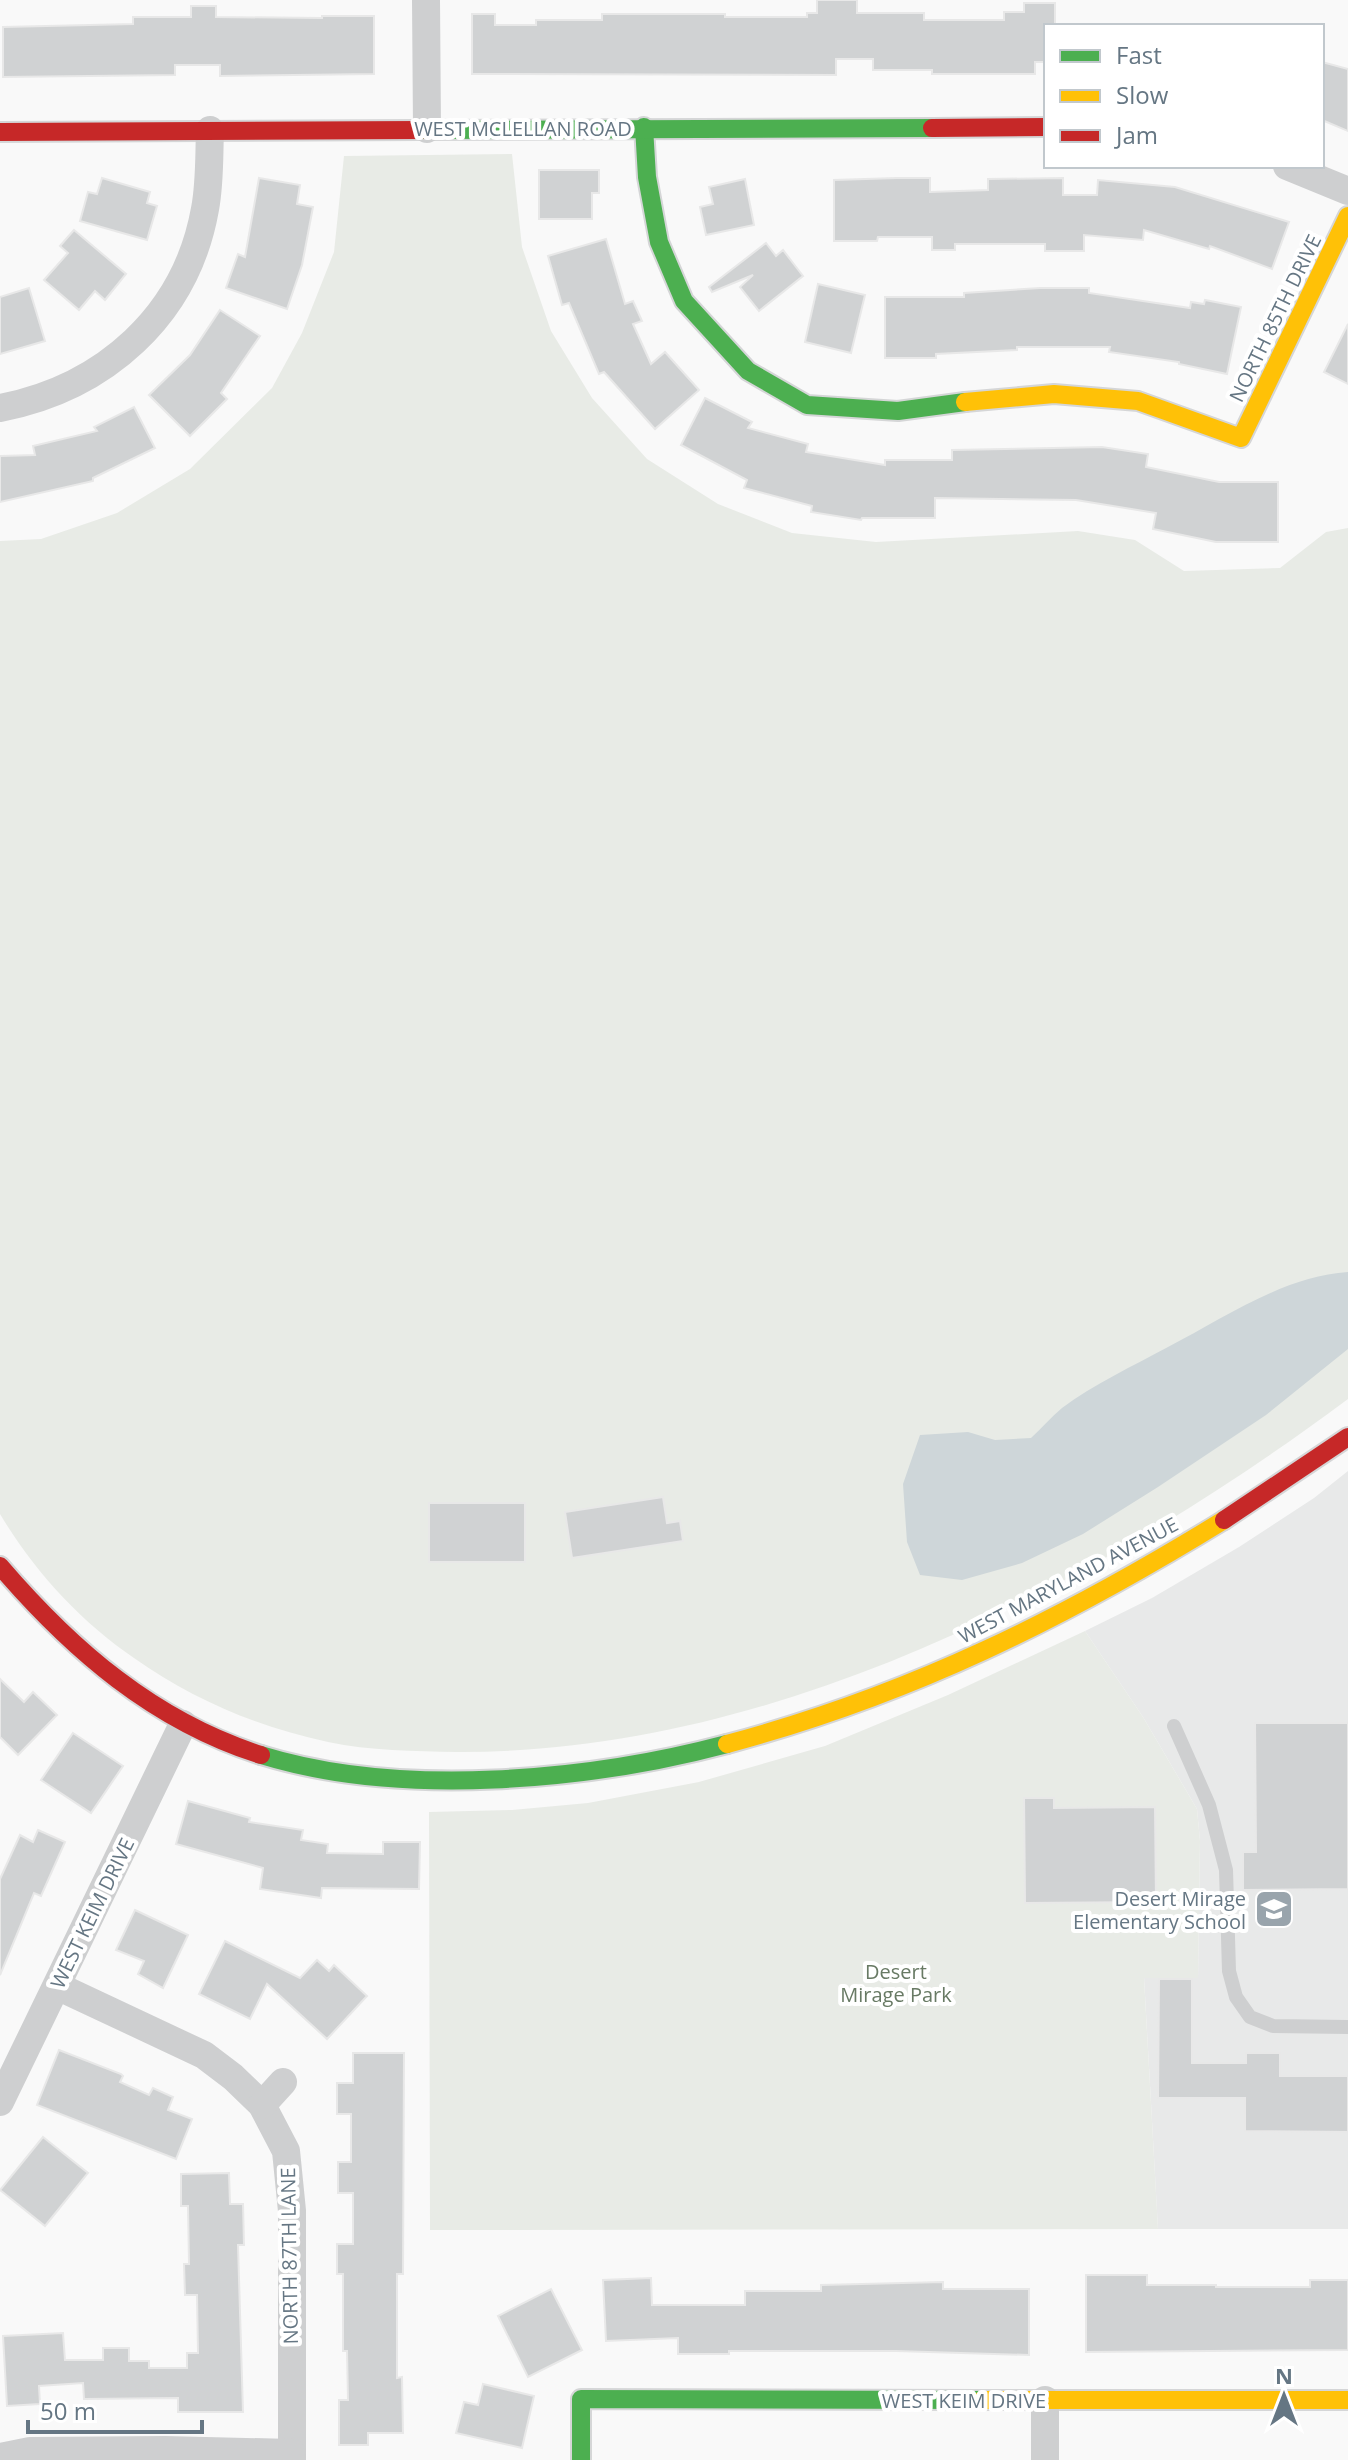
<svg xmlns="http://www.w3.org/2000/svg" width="1348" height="2460" viewBox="0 0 1348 2460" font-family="'Open Sans',sans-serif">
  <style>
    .built { fill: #e8e9e9 }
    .green { fill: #e8ebe6 }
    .water { fill: #ced6d9 }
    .building { fill: #d0d2d3; stroke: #e8e8e8; stroke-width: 2 }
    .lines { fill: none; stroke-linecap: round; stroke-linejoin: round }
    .fast-casing { stroke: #d5d6d7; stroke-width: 22 }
    .slow-casing { stroke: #d5d6d7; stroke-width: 22 }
    .jam-casing { stroke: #d5d6d7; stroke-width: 22 }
    .lane { stroke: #cecfd0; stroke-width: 14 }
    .street { stroke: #cecfd0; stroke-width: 28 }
    .fast { stroke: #4caf50; stroke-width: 18 }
    .slow { stroke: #ffc107; stroke-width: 18 }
    .jam { stroke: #c62828; stroke-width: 18 }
    .labels { text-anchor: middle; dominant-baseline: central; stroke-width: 8; stroke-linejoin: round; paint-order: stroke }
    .street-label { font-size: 20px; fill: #657683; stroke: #fff }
    .poi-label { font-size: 20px; fill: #657683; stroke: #fff; text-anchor: end }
    .park-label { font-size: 20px; fill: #687a64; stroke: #fff }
  </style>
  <rect width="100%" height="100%" fill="#f9f9f9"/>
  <polygon class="built" points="1348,1471 1348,2229 1158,2229 1144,1977 1198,1978 1200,1841 1197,1809 1143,1717 1085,1631 1152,1598 1239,1547 1314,1498"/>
  <g class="green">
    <path d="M 512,154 L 522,247 L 551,331 L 592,398 L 647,459 L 718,504 L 792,533 L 876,542 L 1078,531 L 1135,540 L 1184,571 L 1280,568 L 1326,532 L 1348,528 L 1348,1399 C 1242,1478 1130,1549 1012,1607 C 840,1692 650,1753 457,1752 C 414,1751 370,1751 328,1742 C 257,1727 192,1699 134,1658 C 80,1621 34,1571 0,1514 L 0,541 L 41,539 L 117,513 L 190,469 L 272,388 L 302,333 L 334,252 L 344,156 Z"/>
    <polygon points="1085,1631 1143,1717 1197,1809 1200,1841 1198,1978 1144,1978 1158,2229 430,2230 429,1812 512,1810 588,1803 699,1782 825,1746 948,1695"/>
  </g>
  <path class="water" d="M 1348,1272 L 1348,1349 L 1266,1415 L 1158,1487 L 1083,1534 L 1022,1563 L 962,1580 L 920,1575 L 907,1542 L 903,1484 L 920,1435 L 968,1432 L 995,1440 L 1031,1438 C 1041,1429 1051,1417 1062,1408 C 1094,1384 1133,1366 1168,1347 C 1224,1318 1284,1276 1348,1272 Z"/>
  <g class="building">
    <polygon points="817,0 857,0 857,13 924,13 924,20 1004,20 1004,12 1024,12 1024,3 1055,3 1055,26 1046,26 1046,62 1035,62 1035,74 932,74 932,70 873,70 873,59 836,59 836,75 472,74 472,14 495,14 495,25 536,25 536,20 602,20 602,14 725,14 725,17 807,17 807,13 817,13"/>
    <polygon points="191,6 216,6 216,17 322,18 322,16 374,16 374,74 220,76 220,65 175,65 175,75 3,77 3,27 133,24 133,17 191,17"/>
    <polygon points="1322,62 1348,69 1348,131 1322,120"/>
    <polygon points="539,170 599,170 599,193 592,193 592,219 539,219"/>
    <polygon points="102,178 150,192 147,203 157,206 147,240 80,221 88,192 97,194"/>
    <polygon points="259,178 300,185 297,204 313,207 302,265 287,309 226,288 238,254 245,257"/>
    <polygon points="897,178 930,178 930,192 988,190 988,179 1063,178 1063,195 1097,195 1098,180 1175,187 1289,222 1272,269 1210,246 1209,249 1144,230 1143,240 1084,235 1084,251 1045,251 1045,244 955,244 955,250 932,250 932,237 878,237 877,241 834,241 834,180"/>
    <polygon points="745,179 754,225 706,235 700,207 713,204 709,187"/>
    <polygon points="74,230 126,274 105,300 95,291 79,310 44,280 68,253 60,246"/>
    <polygon points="606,239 625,304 633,301 642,321 633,324 651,364 665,352 699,390 655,429 604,372 599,374 569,303 562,305 548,256"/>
    <polygon points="766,243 776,256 783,250 803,276 759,311 740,287 753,275 712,292 709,287"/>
    <polygon points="818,284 865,295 851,353 805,342"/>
    <polygon points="29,288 45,341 0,354 0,297"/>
    <polygon points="1040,288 1089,288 1089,293 1190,308 1191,302 1204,304 1205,300 1241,307 1227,374 1179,364 1179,362 1109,352 1110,347 1017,347 1017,350 936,354 936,358 885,358 885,297 964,297 964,293"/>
    <polygon points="220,310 260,336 221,393 227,399 190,436 149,395 190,355"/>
    <polygon points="1348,324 1348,384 1324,372"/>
    <polygon points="705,398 752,422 748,428 808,444 806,452 885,465 885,460 952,460 952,450 1102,447 1148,454 1146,467 1219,482 1278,482 1278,542 1216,542 1153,529 1156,513 1076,500 935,498 935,518 862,518 861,520 811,512 812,506 744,488 747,480 681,445"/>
    <polygon points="134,407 155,448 93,478 93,481 0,502 0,456 35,455 33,446 97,431 94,427"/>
    <polygon points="663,1497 667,1523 680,1521 683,1541 572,1558 565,1512"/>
    <rect x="429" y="1503" width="96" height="59"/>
    <polygon points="0,1679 24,1702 33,1692 57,1715 18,1755 0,1737"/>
    <polygon points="1255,1723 1348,1723 1348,1889 1243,1890 1243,1852 1256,1852"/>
    <polygon points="73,1733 123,1766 91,1813 41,1780"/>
    <polygon points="1024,1798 1054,1798 1054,1808 1155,1807 1156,1902 1025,1903"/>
    <polygon points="188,1801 250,1818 249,1822 303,1830 301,1840 328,1844 327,1853 383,1854 383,1842 420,1842 419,1889 322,1888 321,1898 260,1889 263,1868 176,1844"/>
    <polygon points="38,1830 65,1842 41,1896 34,1893 0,1975 0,1879 20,1835 33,1842"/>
    <polygon points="135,1910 188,1935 163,1988 138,1974 144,1961 116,1950"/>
    <polygon points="225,1941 300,1978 317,1960 329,1971 334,1965 367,1996 327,2039 267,1984 250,2019 199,1994"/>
    <polygon points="1159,1979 1192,1979 1192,2063 1246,2063 1246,2053 1280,2053 1280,2076 1348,2076 1348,2132 1245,2131 1245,2098 1158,2098"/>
    <polygon points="59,2050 121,2074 123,2076 120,2082 149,2095 153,2088 173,2097 168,2110 192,2119 176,2159 37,2105"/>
    <polygon points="353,2053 404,2053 403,2274 397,2274 397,2378 402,2377 403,2433 368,2433 368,2445 339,2445 339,2400 348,2400 347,2351 343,2351 343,2274 337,2274 337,2244 353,2244 353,2193 338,2193 338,2162 351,2162 351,2114 337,2114 337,2083 353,2083"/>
    <polygon points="43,2137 88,2173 45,2226 0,2190"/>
    <polygon points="229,2173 230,2204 243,2204 244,2245 238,2245 243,2412 178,2412 178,2398 84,2399 83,2383 39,2386 40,2404 7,2406 3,2336 63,2333 65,2360 103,2360 103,2348 129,2348 129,2361 149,2361 149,2368 187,2368 187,2353 198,2353 197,2295 185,2295 184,2264 189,2264 188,2206 181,2206 181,2174"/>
    <polygon points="1086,2275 1147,2275 1147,2285 1216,2285 1216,2287 1310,2287 1310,2280 1348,2280 1348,2350 1086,2352"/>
    <polygon points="651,2278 652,2305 745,2305 745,2291 821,2291 821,2285 943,2282 943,2289 1029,2289 1029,2355 896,2351 729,2351 729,2354 678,2354 678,2338 606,2341 603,2280"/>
    <polygon points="551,2289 582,2350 528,2377 498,2316"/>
    <polygon points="483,2384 534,2396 522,2448 456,2433 464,2402 478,2405"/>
  </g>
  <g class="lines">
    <g class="fast-casing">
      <g id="fast">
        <polyline points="644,127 647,177 659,242 684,301 748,371 807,405 898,411 965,402"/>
        <polyline points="421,130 932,128"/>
        <path d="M 261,1755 C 400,1798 588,1781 727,1744"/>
        <polyline points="581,2460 581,2399 982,2400"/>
      </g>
    </g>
    <g class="slow-casing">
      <g id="slow">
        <polyline points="965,402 1054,394 1138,401 1241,438 1348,216"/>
        <path d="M 727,1744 C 910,1695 1063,1619 1224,1520"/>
        <polyline points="982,2400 1348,2400"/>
      </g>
    </g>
    <g class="jam-casing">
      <g id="jam">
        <polyline points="932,128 1046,127"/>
        <polyline points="0,132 421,130"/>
        <polyline points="1224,1520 1348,1437"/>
        <path d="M 0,1566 C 72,1650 154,1721 261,1755"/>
      </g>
    </g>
    <polyline class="lane" points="1174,1726 1209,1805 1226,1870 1229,1971 1236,1997 1250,2017 1273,2026 1348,2027"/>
    <g class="street">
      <polyline points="426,0 427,129"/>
      <polyline points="1287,166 1348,191"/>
      <path d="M 0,408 C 104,388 186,316 205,209 C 210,183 209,156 210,130"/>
      <polyline points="57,1986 204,2055 233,2077 262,2105 286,2151 292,2211 292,2460"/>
      <polyline points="0,2102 183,1724"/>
      <polyline points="262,2105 283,2082"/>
      <polyline points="1045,2400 1045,2460"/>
      <polyline points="0,2457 30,2451 165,2450 292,2453"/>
    </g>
    <use href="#fast" class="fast"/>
    <use href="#slow" class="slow"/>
    <use href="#jam" class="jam"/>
  </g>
  <defs>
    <g id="school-square" transform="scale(2)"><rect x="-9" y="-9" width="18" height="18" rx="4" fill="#99a4ac" stroke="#fff"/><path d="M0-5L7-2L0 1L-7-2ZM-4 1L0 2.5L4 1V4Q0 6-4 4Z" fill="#fff"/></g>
  </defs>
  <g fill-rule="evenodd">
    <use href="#school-square" x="1274" y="1909"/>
  </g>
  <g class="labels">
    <g class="street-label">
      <text x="523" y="128">WEST MCLELLAN ROAD</text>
      <text transform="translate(1275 318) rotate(-64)">NORTH 85TH DRIVE</text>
      <text transform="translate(1068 1580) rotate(-28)">WEST MARYLAND AVENUE</text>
      <text transform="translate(92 1913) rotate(-64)">WEST KEIM DRIVE</text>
      <text transform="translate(289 2256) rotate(-91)">NORTH 87TH LANE</text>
      <text x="964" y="2400">WEST KEIM DRIVE</text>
    </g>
    <g class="poi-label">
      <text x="1246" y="1898">Desert Mirage<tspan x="1246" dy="23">Elementary School</tspan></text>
    </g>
    <g class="park-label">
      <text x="896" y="1971">Desert<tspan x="896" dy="23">Mirage Park</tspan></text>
    </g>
  </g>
  <rect x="1044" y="24" width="280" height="144" fill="#ffffff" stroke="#c1c8cd" stroke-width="2"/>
  <rect x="1060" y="50" width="40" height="12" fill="#4caf50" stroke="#c1c8cd" stroke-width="2"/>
  <text x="1116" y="64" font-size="24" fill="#657683">Fast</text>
  <rect x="1060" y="90" width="40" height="12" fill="#ffc107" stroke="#c1c8cd" stroke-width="2"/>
  <text x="1116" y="104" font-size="24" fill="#657683">Slow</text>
  <rect x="1060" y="130" width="40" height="12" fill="#c62828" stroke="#c1c8cd" stroke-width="2"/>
  <text x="1116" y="144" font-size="24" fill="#657683">Jam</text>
  <g transform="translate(1284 2396)" stroke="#ffffff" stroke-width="6" paint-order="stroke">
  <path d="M0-6L14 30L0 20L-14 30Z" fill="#657683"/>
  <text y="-12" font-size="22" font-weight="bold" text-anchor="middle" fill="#657683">N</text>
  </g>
  <path d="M28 2420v12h174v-12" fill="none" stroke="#657683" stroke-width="4"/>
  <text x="40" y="2420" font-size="24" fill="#657683" stroke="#ffffff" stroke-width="6" paint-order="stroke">50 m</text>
</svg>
